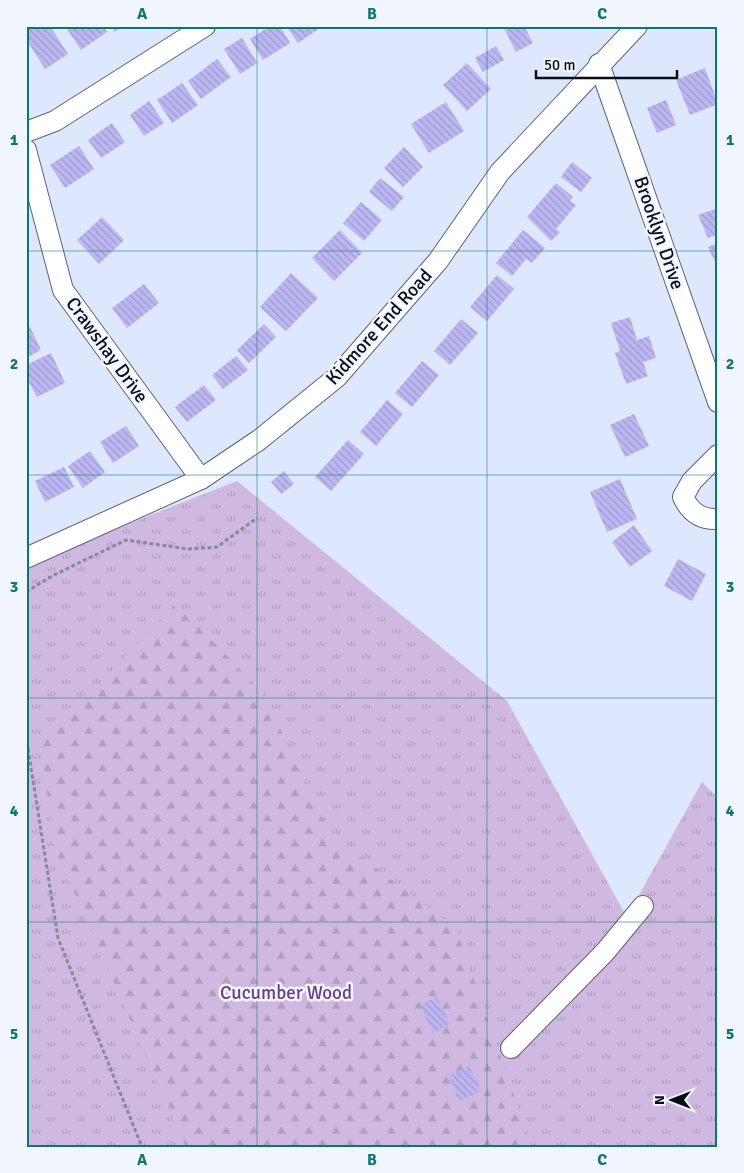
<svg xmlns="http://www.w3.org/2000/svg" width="744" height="1173" viewBox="0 0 744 1173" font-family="Signika,sans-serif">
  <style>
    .grass { fill: url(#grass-tufts) }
    .forest { fill: url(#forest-firs) }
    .building { fill: url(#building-back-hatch) }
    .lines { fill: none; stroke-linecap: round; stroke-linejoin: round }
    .minor-casing { stroke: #5b6477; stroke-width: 22 }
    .path { stroke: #838b9b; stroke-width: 3; stroke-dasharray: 4 2.5; stroke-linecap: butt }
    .minor { stroke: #fff; stroke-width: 20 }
    .grid { fill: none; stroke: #0f766e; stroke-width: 1; stroke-opacity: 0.55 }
    .labels { text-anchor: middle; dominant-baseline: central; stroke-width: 5; stroke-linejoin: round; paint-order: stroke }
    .street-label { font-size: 19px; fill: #090d14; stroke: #f0f5fe }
    .park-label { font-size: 19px; fill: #6a4083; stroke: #f0f5fe }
    .neatline { fill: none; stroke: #0f766e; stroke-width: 2 }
    .grid-label { font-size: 16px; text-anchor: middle; font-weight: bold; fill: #0f766e }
  </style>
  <defs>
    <pattern id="grass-tufts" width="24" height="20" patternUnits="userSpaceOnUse" patternTransform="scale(1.25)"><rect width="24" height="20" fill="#d0b9e1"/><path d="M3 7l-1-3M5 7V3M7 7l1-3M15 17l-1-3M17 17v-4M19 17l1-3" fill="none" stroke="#b19ec0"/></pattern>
    <pattern id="forest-firs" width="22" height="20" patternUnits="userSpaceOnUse" patternTransform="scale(1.25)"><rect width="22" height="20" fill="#d0b9e1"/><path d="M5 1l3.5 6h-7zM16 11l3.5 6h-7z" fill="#b19ec0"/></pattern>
    <pattern id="building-back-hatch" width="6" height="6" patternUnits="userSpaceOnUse" patternTransform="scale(1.25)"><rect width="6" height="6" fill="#bcb7f2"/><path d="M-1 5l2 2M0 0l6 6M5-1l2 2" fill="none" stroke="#a09ccf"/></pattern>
  </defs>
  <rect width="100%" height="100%" fill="#dde8fe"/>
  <polygon class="grass" points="237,481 507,701 624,912 634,904 702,782 718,798 718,1147 26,1147 26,564"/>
  <polygon class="forest" points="176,603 263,693 331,835 456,928 532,1147 186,1147 55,849 41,746"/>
  <g class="building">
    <polygon points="29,26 50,26 68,54 45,69 26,39 26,28"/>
    <polygon points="65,26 103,26 107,32 81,50"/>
    <polygon points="111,26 123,26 115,32"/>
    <polygon points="270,26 280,26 290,43 263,60 250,39"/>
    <polygon points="286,26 323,26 298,43"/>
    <polygon points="508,26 524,26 533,43 516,52 504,28"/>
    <polygon points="242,38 257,63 240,74 224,49"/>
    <polygon points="496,46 504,60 483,72 475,58"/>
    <polygon points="217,59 231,77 201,99 188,81"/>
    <polygon points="467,63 491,89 467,111 443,85"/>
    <polygon points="705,68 718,104 690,115 676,80"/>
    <polygon points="182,83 198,105 172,123 157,100"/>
    <polygon points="666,100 676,125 657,133 647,108"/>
    <polygon points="149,101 164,123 144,136 130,115"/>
    <polygon points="446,102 464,131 429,153 411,124"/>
    <polygon points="112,123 125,142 101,158 88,140"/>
    <polygon points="79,146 94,169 65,188 50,165"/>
    <polygon points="404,147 423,167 403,187 384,168"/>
    <polygon points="572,162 592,178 581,192 561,177"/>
    <polygon points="380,178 404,197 392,211 369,192"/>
    <polygon points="556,183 573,197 570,201 576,205 556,229 560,232 551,241 527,217"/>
    <polygon points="361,202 382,220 364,241 343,223"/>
    <polygon points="718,208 718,234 708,238 698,215"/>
    <polygon points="102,217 124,240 99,264 77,240"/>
    <polygon points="340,230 362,253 334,281 312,258"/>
    <polygon points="523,230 545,248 532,263 526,259 512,276 496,263"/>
    <polygon points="718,243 718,268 708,247"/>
    <polygon points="291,273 318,298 286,331 260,307"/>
    <polygon points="497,275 514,289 487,321 470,307"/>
    <polygon points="144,284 159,303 127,328 112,308"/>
    <polygon points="630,317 637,340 649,336 656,358 643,362 648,376 626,384 615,353 620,351 611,323"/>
    <polygon points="461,319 478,333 450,365 434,351"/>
    <polygon points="264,324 276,337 249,363 237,350"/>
    <polygon points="29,325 41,350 26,358 26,326"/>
    <polygon points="51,353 65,383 37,397 26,376 26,365"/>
    <polygon points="236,356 248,370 223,389 212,375"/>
    <polygon points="422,361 439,375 412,407 395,393"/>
    <polygon points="204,385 216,400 187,422 175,407"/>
    <polygon points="387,400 403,414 376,446 360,432"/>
    <polygon points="634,414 649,446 625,457 610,425"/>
    <polygon points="126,426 139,446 113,463 100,442"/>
    <polygon points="348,440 364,454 331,491 315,477"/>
    <polygon points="90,451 105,472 83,488 68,466"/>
    <polygon points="64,467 74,487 45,502 35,481"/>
    <polygon points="284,471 294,484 281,494 271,482"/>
    <polygon points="620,479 637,519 607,532 590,492"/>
    <polygon points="634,525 652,551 630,567 612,542"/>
    <polygon points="678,559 706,574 692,601 664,586"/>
    <polygon points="437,997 450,1024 433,1033 420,1005"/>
    <polygon points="469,1066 481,1091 460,1101 448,1076"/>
  </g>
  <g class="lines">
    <g class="minor-casing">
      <g id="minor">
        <polyline points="599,64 718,402"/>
        <polyline points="26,132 55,121 205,26"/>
        <polyline points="26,150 63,290 201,479"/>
        <path d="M 718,455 L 692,481 L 683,497 C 690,512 701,520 718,519"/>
        <polyline points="26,558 201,479 259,440 337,377 438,261 500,172 637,26"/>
        <polyline points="511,1048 605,952 643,906"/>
      </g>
    </g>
    <g class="path">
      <polyline points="26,592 52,576 126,540 188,549 217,547 257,518"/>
      <polyline points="26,736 58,938 142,1147"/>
    </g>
    <use href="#minor" class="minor"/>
  </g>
  <path class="grid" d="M 257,26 L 257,1147M 487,26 L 487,1147M 26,251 L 718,251M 26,475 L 718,475M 26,698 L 718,698M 26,922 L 718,922"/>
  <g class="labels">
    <g class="street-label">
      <text transform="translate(659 233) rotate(71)">Brooklyn Drive</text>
      <text transform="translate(379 327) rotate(-48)">Kidmore End Road</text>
      <text transform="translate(107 350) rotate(54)">Crawshay Drive</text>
    </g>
    <g class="park-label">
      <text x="286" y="993">Cucumber Wood</text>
    </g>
  </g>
  <rect width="744" height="1173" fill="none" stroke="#f0f5fe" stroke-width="55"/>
  <g transform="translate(672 1100) rotate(270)" stroke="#f0f5fe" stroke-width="4" paint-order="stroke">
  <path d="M0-4L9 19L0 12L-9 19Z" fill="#090d14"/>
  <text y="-8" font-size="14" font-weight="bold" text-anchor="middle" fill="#090d14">N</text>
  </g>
  <path d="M536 70v8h141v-8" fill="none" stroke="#090d14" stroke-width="2.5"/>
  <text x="544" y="70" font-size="15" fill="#090d14" stroke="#f0f5fe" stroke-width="4" paint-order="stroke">50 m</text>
  <rect x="28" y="28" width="688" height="1118" class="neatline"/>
  <g class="grid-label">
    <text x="142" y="19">A</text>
    <text x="372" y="19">B</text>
    <text x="602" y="19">C</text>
    <text x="14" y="145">1</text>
    <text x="730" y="145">1</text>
    <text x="14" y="369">2</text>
    <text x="730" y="369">2</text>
    <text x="14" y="592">3</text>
    <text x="730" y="592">3</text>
    <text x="14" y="816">4</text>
    <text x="730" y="816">4</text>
    <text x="14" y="1039">5</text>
    <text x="730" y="1039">5</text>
    <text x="142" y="1165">A</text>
    <text x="372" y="1165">B</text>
    <text x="602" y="1165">C</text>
  </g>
</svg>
